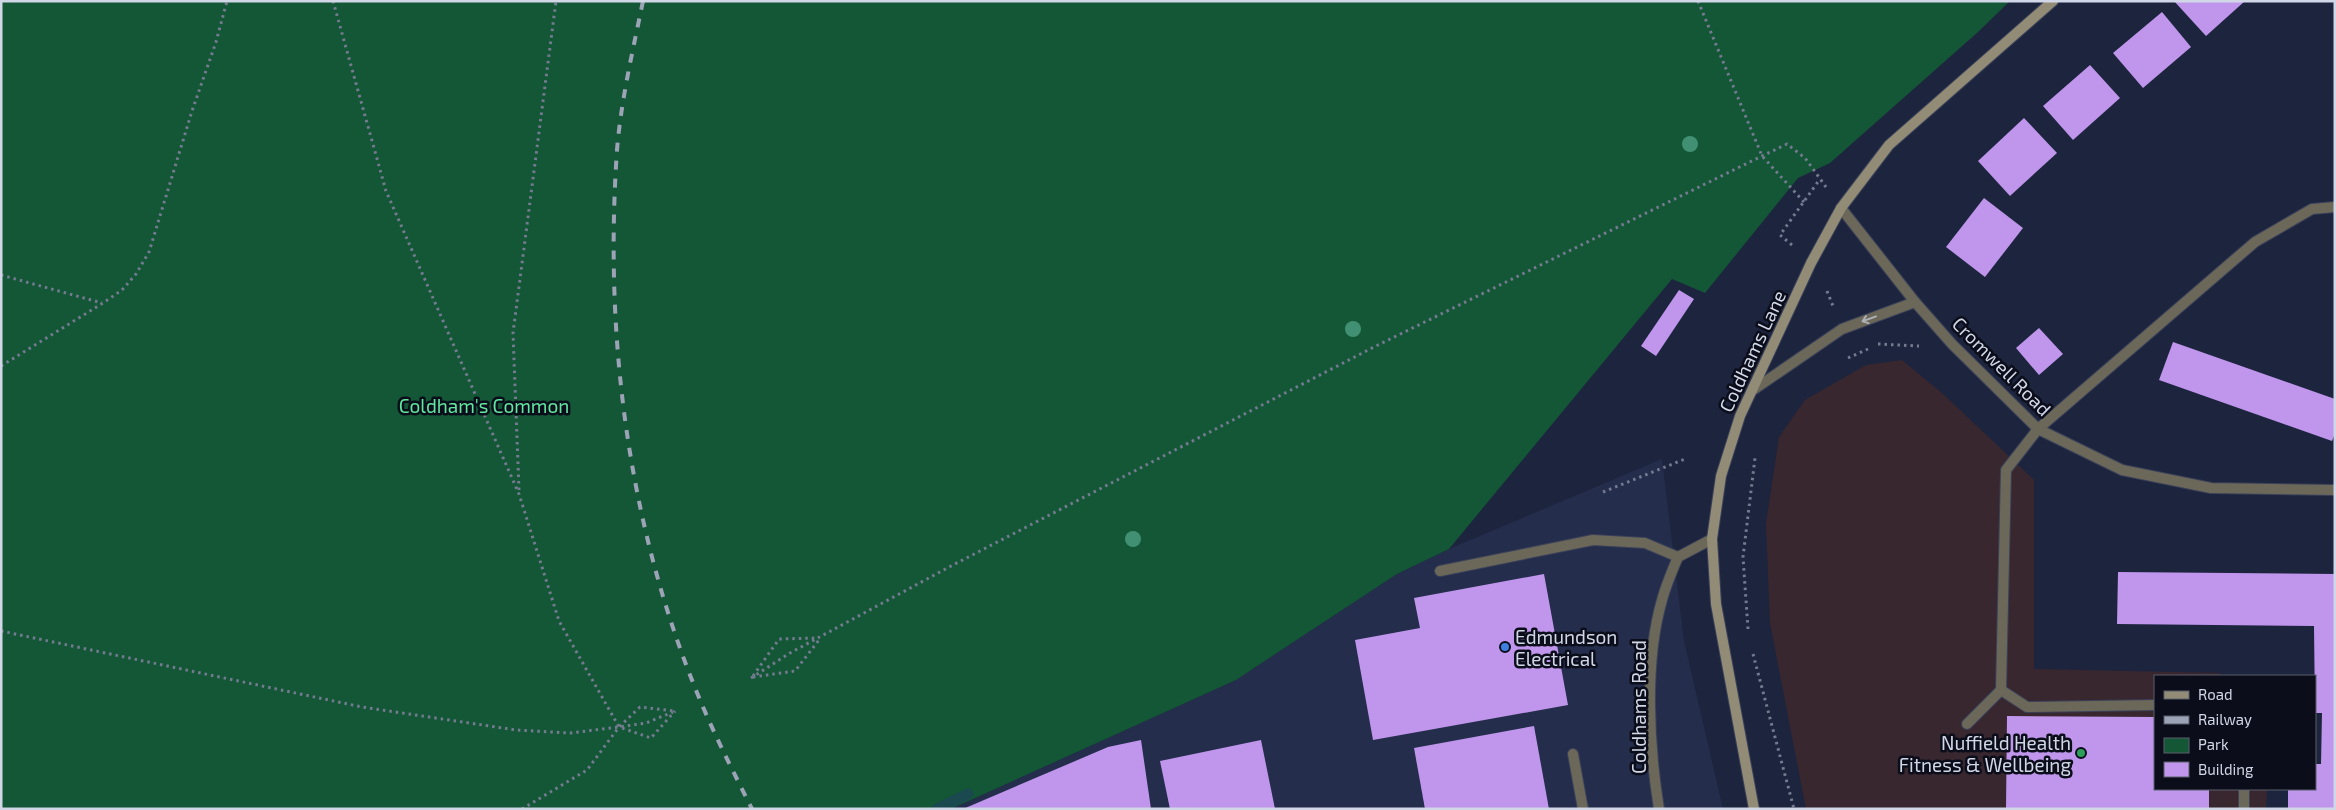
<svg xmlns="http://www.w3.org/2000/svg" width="2336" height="810" viewBox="0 0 2336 810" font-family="'Exo 2',sans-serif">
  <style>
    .commercial { fill: #39272f }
    .built { fill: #242d4c }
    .green { fill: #135736 }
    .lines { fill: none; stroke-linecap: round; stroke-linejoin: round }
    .stream { stroke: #1a494f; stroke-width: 11 }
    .building { fill: #bf96ec }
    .lane-casing { stroke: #3a4159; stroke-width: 12 }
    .street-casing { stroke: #3a4159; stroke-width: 12 }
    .secondary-casing { stroke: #3a4159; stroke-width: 12 }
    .path { stroke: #747b90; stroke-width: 3; stroke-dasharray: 2.5 4; stroke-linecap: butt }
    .lane { stroke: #6b6759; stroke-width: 10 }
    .street { stroke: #6b6759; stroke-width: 10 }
    .secondary { stroke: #928b75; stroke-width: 10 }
    .rail { stroke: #9da3b6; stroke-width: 4; stroke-dasharray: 9 9; stroke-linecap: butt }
    .tree { fill: #429074 }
    .oneway { stroke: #adb0b5 }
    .shop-dot { fill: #3f7fe0; stroke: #0b0e1a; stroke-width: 2 }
    .leisure-dot { fill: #2e9e5b; stroke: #0b0e1a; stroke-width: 2 }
    .labels { text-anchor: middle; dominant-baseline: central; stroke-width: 5; stroke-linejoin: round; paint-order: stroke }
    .street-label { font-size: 19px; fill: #d1d7e7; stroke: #0b0e1a }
    .park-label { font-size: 19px; fill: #60e8a0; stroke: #0b0e1a }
    .poi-label { font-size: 19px; fill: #d1d7e7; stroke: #0b0e1a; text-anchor: start }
  </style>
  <rect width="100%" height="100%" fill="#1d243e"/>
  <polygon class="commercial" points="1902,360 1943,394 2034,480 2034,669 2219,673 2222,676 2155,676 2155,789 2267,789 2266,809 1806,809 1770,623 1766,524 1779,437 1805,400 1866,365"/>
  <polygon class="built" points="1662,459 1684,641 1723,809 951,809 1236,680 1397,574 1449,549"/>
  <polygon class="green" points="1,1 2010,1 1978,32 1830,163 1798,178 1705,293 1672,279 1449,549 1397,574 1236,680 951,809 1,809"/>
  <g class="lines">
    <polyline class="stream" points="937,809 968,794"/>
  </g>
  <g class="building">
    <polygon points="2174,1 2245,1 2206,36"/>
    <polygon points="2162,12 2191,47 2143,88 2113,53"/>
    <polygon points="2090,65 2120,98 2073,140 2043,106"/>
    <polygon points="2024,118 2057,153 2010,196 1978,161"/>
    <polygon points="1984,198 2023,228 1985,277 1946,247"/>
    <polygon points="1679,290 1694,299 1656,356 1641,346"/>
    <polygon points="2039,328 2063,354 2039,375 2016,348"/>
    <polygon points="2173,342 2335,399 2335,433 2332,441 2159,380"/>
    <polygon points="2118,572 2335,574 2335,809 2288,809 2288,789 2315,789 2315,764 2321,764 2322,713 2315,713 2314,626 2117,624"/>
    <polygon points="1544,574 1568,705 1373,740 1355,640 1420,628 1414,598"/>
    <polygon points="2007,716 2155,717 2155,789 2209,789 2209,809 2006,809"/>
    <polygon points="1534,726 1549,809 1425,809 1414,748"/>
    <polygon points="1141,740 1151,809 963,809 1108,747"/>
    <polygon points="1261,740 1275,809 1170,809 1160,761"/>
  </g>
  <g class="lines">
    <g class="lane-casing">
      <g id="lane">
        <polyline points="1440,571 1593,540 1645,543 1678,557"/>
        <polyline points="2001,690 2027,707 2155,705"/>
        <polyline points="1967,724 2001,690 2006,470 2038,429 2255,242 2312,209 2335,207"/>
        <polyline points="1573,754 1583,809"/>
        <polyline points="2244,789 2244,809"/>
      </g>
    </g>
    <g class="street-casing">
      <g id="street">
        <polyline points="1841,208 1915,302 1952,344 2038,429 2122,470 2211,488 2335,490"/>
        <polyline points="1753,390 1842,329 1915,302"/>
        <path d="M 1659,809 C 1649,746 1644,662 1662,600 C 1666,585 1672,571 1678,557 L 1712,539"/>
      </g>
    </g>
    <g class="secondary-casing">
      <polyline id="secondary" points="1754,809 1716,604 1712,539 1721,476 1740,416 1811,263 1841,208 1889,145 2053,1"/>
    </g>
    <g class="path">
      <polyline points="333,1 386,191 519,494 559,621 619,727 651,738 675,711"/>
      <polyline points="1698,1 1762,156 1804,202"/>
      <polyline points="1792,245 1780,235 1820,179"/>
      <polyline points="1,275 102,303"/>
      <polyline points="1827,291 1833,306"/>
      <polyline points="1878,344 1919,346"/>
      <polyline points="1848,358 1868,349"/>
      <polyline points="1,366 103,303 122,290 136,274 149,252 192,111 216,42 227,1"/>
      <polyline points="519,490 513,333 556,1"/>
      <polyline points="1603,492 1685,459"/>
      <polyline points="1748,629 1743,557 1755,458"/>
      <polyline points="1,631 362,707 516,730 570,733 619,727 646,723 673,712"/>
      <polyline points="1753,654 1794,809"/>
      <polyline points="753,676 779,639 817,638"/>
      <polyline points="753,677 795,671 819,640"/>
      <polyline points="751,678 790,653 951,566 1374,347 1762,156 1787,144 1805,158 1826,187"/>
      <polyline points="522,809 587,770 619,727 640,707 675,711"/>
    </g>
    <use href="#lane" class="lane"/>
    <use href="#street" class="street"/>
    <use href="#secondary" class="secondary"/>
    <path class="rail" d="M 643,1 C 633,50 621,100 617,150 C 604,339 628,531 703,707 C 718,742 735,775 752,809"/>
  </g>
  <g class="tree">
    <circle cx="1690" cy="144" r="8"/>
    <circle cx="1353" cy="329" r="8"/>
    <circle cx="1133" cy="539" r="8"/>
  </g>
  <defs><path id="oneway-shaft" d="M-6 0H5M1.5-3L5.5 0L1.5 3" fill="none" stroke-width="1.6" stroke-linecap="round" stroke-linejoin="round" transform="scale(1.25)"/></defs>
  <use class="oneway" href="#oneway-shaft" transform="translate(1869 319) rotate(160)"/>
  <circle class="shop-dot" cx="1505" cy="647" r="5"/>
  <circle class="leisure-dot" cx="2081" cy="753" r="5"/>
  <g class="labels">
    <g class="street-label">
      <text transform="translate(1752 351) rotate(-65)">Coldhams Lane</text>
      <text transform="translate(2002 366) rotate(45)">Cromwell Road</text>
      <text transform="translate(1638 707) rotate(-90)">Coldhams Road</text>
    </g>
    <g class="park-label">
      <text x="484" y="405">Coldham's Common</text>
    </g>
    <g class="poi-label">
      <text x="1515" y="636">Edmundson<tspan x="1515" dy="22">Electrical</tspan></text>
      <text x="2071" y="742" text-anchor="end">Nuffield Health<tspan x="2071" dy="22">Fitness &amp; Wellbeing</tspan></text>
    </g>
  </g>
  <rect width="2336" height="810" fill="none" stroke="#d1d7e7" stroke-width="5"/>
  <rect x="2154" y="675" width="162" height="115" fill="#0b0e1a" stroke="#5a5e6c"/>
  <rect x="2164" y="691" width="25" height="8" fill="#928b75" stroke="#5a5e6c"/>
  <text x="2198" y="700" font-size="15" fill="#d1d7e7">Road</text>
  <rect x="2164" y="716" width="25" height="8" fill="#9da3b6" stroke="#5a5e6c"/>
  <text x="2198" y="725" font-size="15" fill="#d1d7e7">Railway</text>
  <rect x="2164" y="738" width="25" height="15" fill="#135736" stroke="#5a5e6c"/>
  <text x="2198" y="750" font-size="15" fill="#d1d7e7">Park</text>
  <rect x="2164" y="762" width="25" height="15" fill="#bf96ec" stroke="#5a5e6c"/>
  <text x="2198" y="775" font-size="15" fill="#d1d7e7">Building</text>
</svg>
